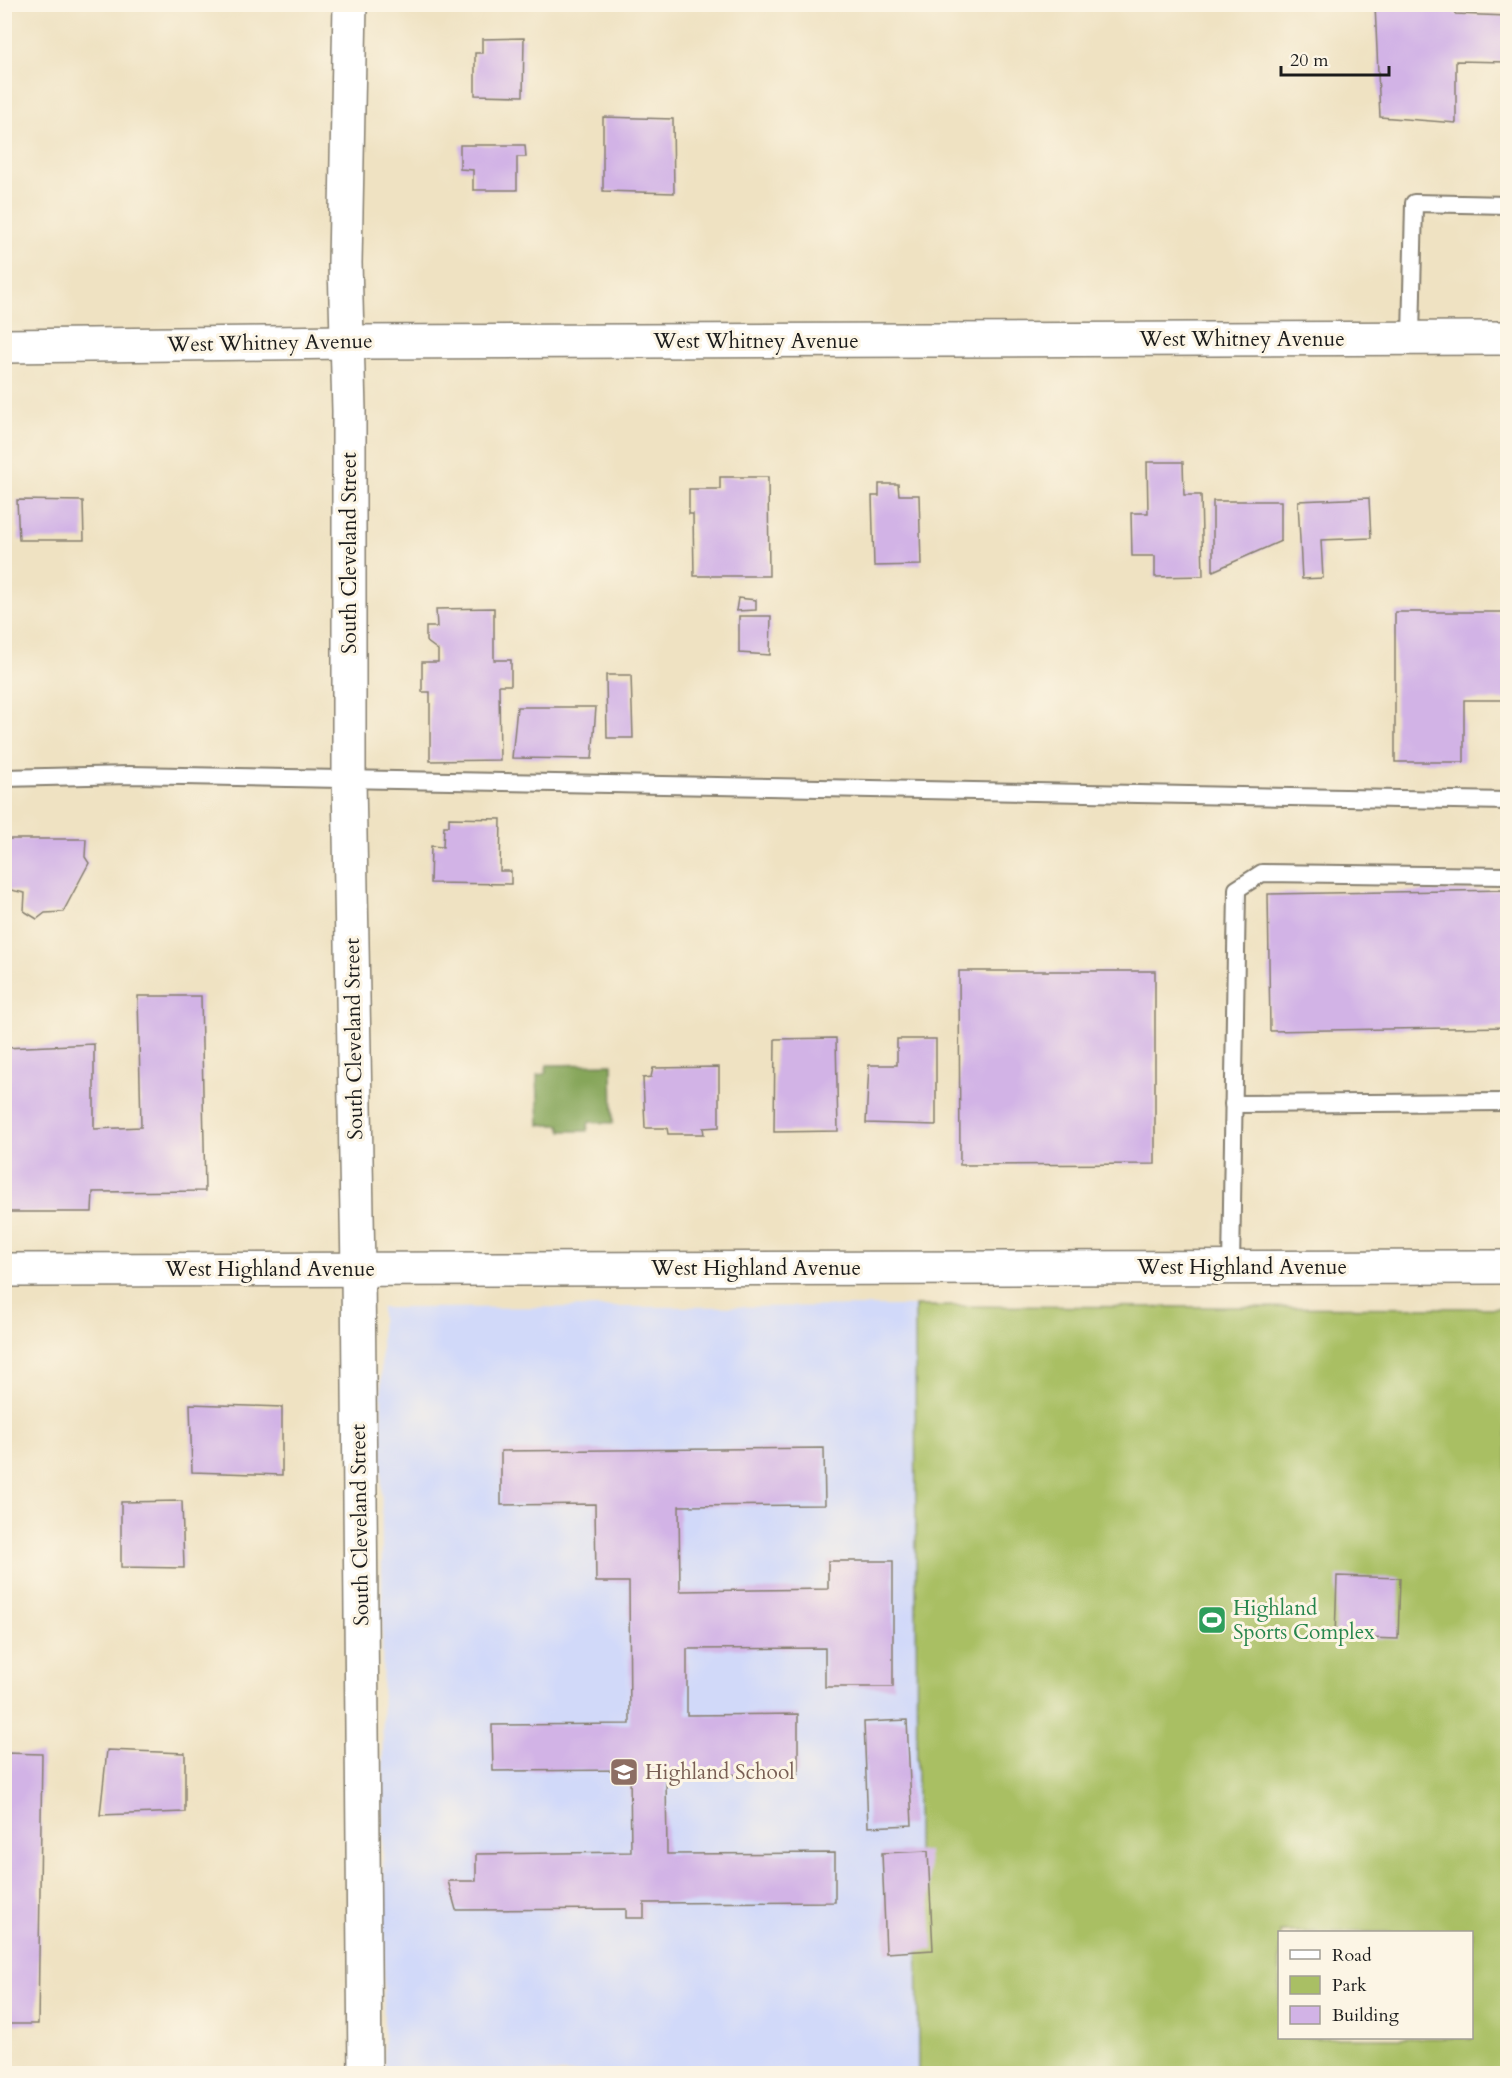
<svg xmlns="http://www.w3.org/2000/svg" width="1512" height="2078" viewBox="0 0 1512 2078" font-family="Cardo,serif">
  <style>
    .built { fill: #d1d9f9 }
    .green { fill: #a9bf64; stroke: #626e40; stroke-width: 1.5; fill-rule: evenodd }
    .forest { fill: #86a65a; stroke: #51613b; stroke-width: 1.5 }
    .building { fill: #d2b3e6 }
    .lines { fill: none; stroke-linecap: round; stroke-linejoin: round }
    .service-casing { stroke: #867f6f; stroke-width: 20 }
    .minor-casing { stroke: #867f6f; stroke-width: 36 }
    .tertiary-casing { stroke: #867f6f; stroke-width: 36 }
    .service { stroke: #fff; stroke-width: 16 }
    .minor { stroke: #fff; stroke-width: 33 }
    .tertiary { stroke: #fff; stroke-width: 33 }
    .labels { text-anchor: middle; dominant-baseline: central; stroke-width: 6; stroke-linejoin: round; paint-order: stroke }
    .street-label { font-size: 21px; fill: #1c1c1c; stroke: #fcf5e5 }
    .leisure-label { font-size: 21px; fill: #27864d; stroke: #fcf5e5; text-anchor: start }
    .education-label { font-size: 21px; fill: #785e54; stroke: #fcf5e5; text-anchor: start }
  </style>
  <rect width="100%" height="100%" fill="#fcf5e5"/>
  <filter id="ink" filterUnits="userSpaceOnUse"><feTurbulence type="fractalNoise" baseFrequency=".0167" numOctaves="2"/><feDisplacementMap in="SourceGraphic" scale="12" xChannelSelector="R" yChannelSelector="G"/><feConvolveMatrix kernelMatrix="1 2 1 2 8 2 1 2 1" color-interpolation-filters="sRGB"/></filter>
  <filter id="wash" filterUnits="userSpaceOnUse"><feTurbulence type="fractalNoise" baseFrequency=".008" numOctaves="4" result="noise"/><feDisplacementMap in="SourceGraphic" scale="24" xChannelSelector="R" yChannelSelector="G"/><feGaussianBlur stdDeviation="1.35" result="paint"/><feColorMatrix in="noise" values="0 0 0 0 0 0 0 0 0 0 0 0 0 0 0 0 0 1.4 0 .05"/><feComposite in="paint" operator="in"/></filter>
  <g filter="url(#wash)">
    <rect width="100%" height="100%" fill="#efe2c2"/>
    <polygon class="built" points="915,1306 918,2073 384,2073 381,1308"/>
    <path class="green" d="M 915,1306 L 1507,1308 L 1507,2073 L 918,2073 ZM 1280,1932 L 1472,1932 L 1472,2038 L 1280,2038 Z"/>
    <polygon class="forest" points="612,1064 613,1123 589,1122 587,1131 562,1131 560,1125 539,1125 537,1075 545,1074 547,1065"/>
    <g id="blocks">
      <g class="building">
        <polygon points="1375,5 1454,5 1455,14 1508,16 1508,62 1456,61 1456,123 1380,117"/>
        <polygon points="524,38 523,96 475,95 475,53 482,53 482,39"/>
        <polygon points="603,117 673,119 674,193 603,191"/>
        <polygon points="460,145 525,145 526,157 517,157 517,190 473,190 473,170 460,169"/>
        <polygon points="1147,462 1183,462 1184,495 1201,495 1203,576 1155,577 1155,556 1132,556 1131,513 1148,513"/>
        <polygon points="720,477 768,477 769,576 694,576 693,514 689,514 689,489 720,489"/>
        <polygon points="879,484 898,484 899,495 919,495 921,565 874,566 872,496 879,496"/>
        <polygon points="1369,498 1371,538 1321,540 1323,578 1302,579 1298,501"/>
        <polygon points="17,500 83,501 84,540 19,540"/>
        <polygon points="1213,501 1281,501 1281,541 1213,571"/>
        <polygon points="738,598 756,600 756,610 736,611"/>
        <polygon points="494,608 494,660 511,660 511,685 499,685 500,760 430,761 430,692 422,692 422,662 438,662 438,650 426,641 426,627 437,627 436,609"/>
        <polygon points="1395,612 1508,612 1508,700 1464,700 1464,762 1395,762"/>
        <polygon points="739,616 771,616 770,655 739,653"/>
        <polygon points="606,675 631,675 633,738 607,738"/>
        <polygon points="517,707 596,707 592,759 512,758"/>
        <polygon points="449,818 501,819 500,871 511,871 511,884 430,883 431,846 443,847 444,826 449,826"/>
        <polygon points="4,839 86,839 85,857 89,863 63,912 45,913 37,919 24,911 25,893 6,889 8,869 4,870"/>
        <polygon points="1508,890 1508,1027 1270,1031 1268,894"/>
        <polygon points="959,971 1155,971 1155,1164 960,1165"/>
        <polygon points="138,996 201,996 205,1191 93,1192 92,1212 4,1212 4,1048 94,1044 94,1129 141,1127"/>
        <polygon points="836,1038 838,1131 774,1132 775,1039"/>
        <polygon points="897,1039 936,1039 936,1125 866,1123 869,1065 897,1065"/>
        <polygon points="719,1067 719,1127 703,1128 704,1134 668,1134 667,1128 645,1128 643,1078 651,1077 653,1068"/>
        <polygon points="190,1404 282,1407 282,1475 192,1472"/>
        <polygon points="824,1448 825,1505 679,1506 680,1591 828,1589 828,1561 893,1561 893,1687 825,1687 825,1648 687,1649 687,1715 798,1714 798,1774 666,1775 667,1854 835,1853 835,1902 644,1903 644,1918 626,1918 626,1909 456,1910 448,1881 476,1881 476,1854 631,1852 630,1770 493,1771 492,1725 630,1724 629,1582 596,1582 595,1504 501,1505 501,1451"/>
        <polygon points="182,1501 184,1568 121,1567 121,1502"/>
        <polygon points="1337,1576 1400,1578 1398,1639 1335,1637"/>
        <polygon points="907,1720 912,1825 868,1827 864,1722"/>
        <polygon points="107,1750 185,1753 185,1812 100,1815"/>
        <polygon points="4,1753 42,1754 38,2024 4,2024"/>
        <polygon points="928,1851 933,1950 886,1953 882,1853"/>
      </g>
    </g>
  </g>
  <g filter="url(#ink)">
    <use href="#blocks" fill-opacity="0" stroke="#867f6f" stroke-width="1.5"/>
    <g class="lines">
      <g class="service-casing">
        <g id="service">
          <polyline points="1411,338 1414,203 1508,205"/>
          <polyline points="4,778 129,775 1508,801"/>
          <polyline points="1233,1104 1508,1102"/>
          <polyline points="1231,1268 1237,889 1262,873 1508,876"/>
        </g>
      </g>
      <g class="minor-casing">
        <g id="minor">
          <polyline points="350,4 345,263 349,411 349,780 358,1269 365,2074"/>
          <polyline points="4,346 346,342 1508,338"/>
        </g>
      </g>
      <g class="tertiary-casing">
        <polyline id="tertiary" points="4,1270 1508,1267"/>
      </g>
      <use href="#service" class="service"/>
      <use href="#minor" class="minor"/>
      <use href="#tertiary" class="tertiary"/>
    </g>
  </g>
  <defs>
    <g id="stadium-square" transform="scale(1.5)"><rect x="-9" y="-9" width="18" height="18" rx="4" fill="#2e9e5b" stroke="#fcf5e5"/><path d="M0-5a6.5 5 0 1 0 0 10a6.5 5 0 1 0 0-10ZM-3.5-1.8h7v3.6h-7Z" fill="#fff"/></g>
    <g id="school-square" transform="scale(1.5)"><rect x="-9" y="-9" width="18" height="18" rx="4" fill="#8d6e63" stroke="#fcf5e5"/><path d="M0-5L7-2L0 1L-7-2ZM-4 1L0 2.5L4 1V4Q0 6-4 4Z" fill="#fff"/></g>
  </defs>
  <g fill-rule="evenodd">
    <use href="#stadium-square" x="1212" y="1620"/>
    <use href="#school-square" x="624" y="1772"/>
  </g>
  <g class="labels">
    <g class="street-label">
      <text x="1242" y="339">West Whitney Avenue</text>
      <text x="756" y="341">West Whitney Avenue</text>
      <text transform="translate(270 343) rotate(-1)">West Whitney Avenue</text>
      <text transform="translate(349 553) rotate(-90)">South Cleveland Street</text>
      <text transform="translate(354 1039) rotate(-91)">South Cleveland Street</text>
      <text x="1242" y="1267">West Highland Avenue</text>
      <text x="756" y="1268">West Highland Avenue</text>
      <text x="270" y="1269">West Highland Avenue</text>
      <text transform="translate(360 1525) rotate(-91)">South Cleveland Street</text>
    </g>
    <g class="leisure-label">
      <text x="1233" y="1608">Highland<tspan x="1233" dy="24">Sports Complex</tspan></text>
    </g>
    <g class="education-label">
      <text x="645" y="1772">Highland School</text>
    </g>
  </g>
  <rect width="1512" height="2078" fill="none" stroke="#fcf5e5" stroke-width="24"/>
  <rect x="1278" y="1931" width="195" height="108" fill="#fcf5e5" stroke="#a29e95" stroke-width="1.5"/>
  <rect x="1290" y="1950" width="30" height="9" fill="#ffffff" stroke="#a29e95" stroke-width="1.5"/>
  <text x="1332" y="1961" font-size="18" fill="#1c1c1c">Road</text>
  <rect x="1290" y="1976" width="30" height="18" fill="#a9bf64" stroke="#a29e95" stroke-width="1.5"/>
  <text x="1332" y="1991" font-size="18" fill="#1c1c1c">Park</text>
  <rect x="1290" y="2006" width="30" height="18" fill="#d2b3e6" stroke="#a29e95" stroke-width="1.5"/>
  <text x="1332" y="2021" font-size="18" fill="#1c1c1c">Building</text>
  <path d="M1281 66v9h108v-9" fill="none" stroke="#1c1c1c" stroke-width="3"/>
  <text x="1290" y="66" font-size="18" fill="#1c1c1c" stroke="#fcf5e5" stroke-width="4.5" paint-order="stroke">20 m</text>
</svg>
